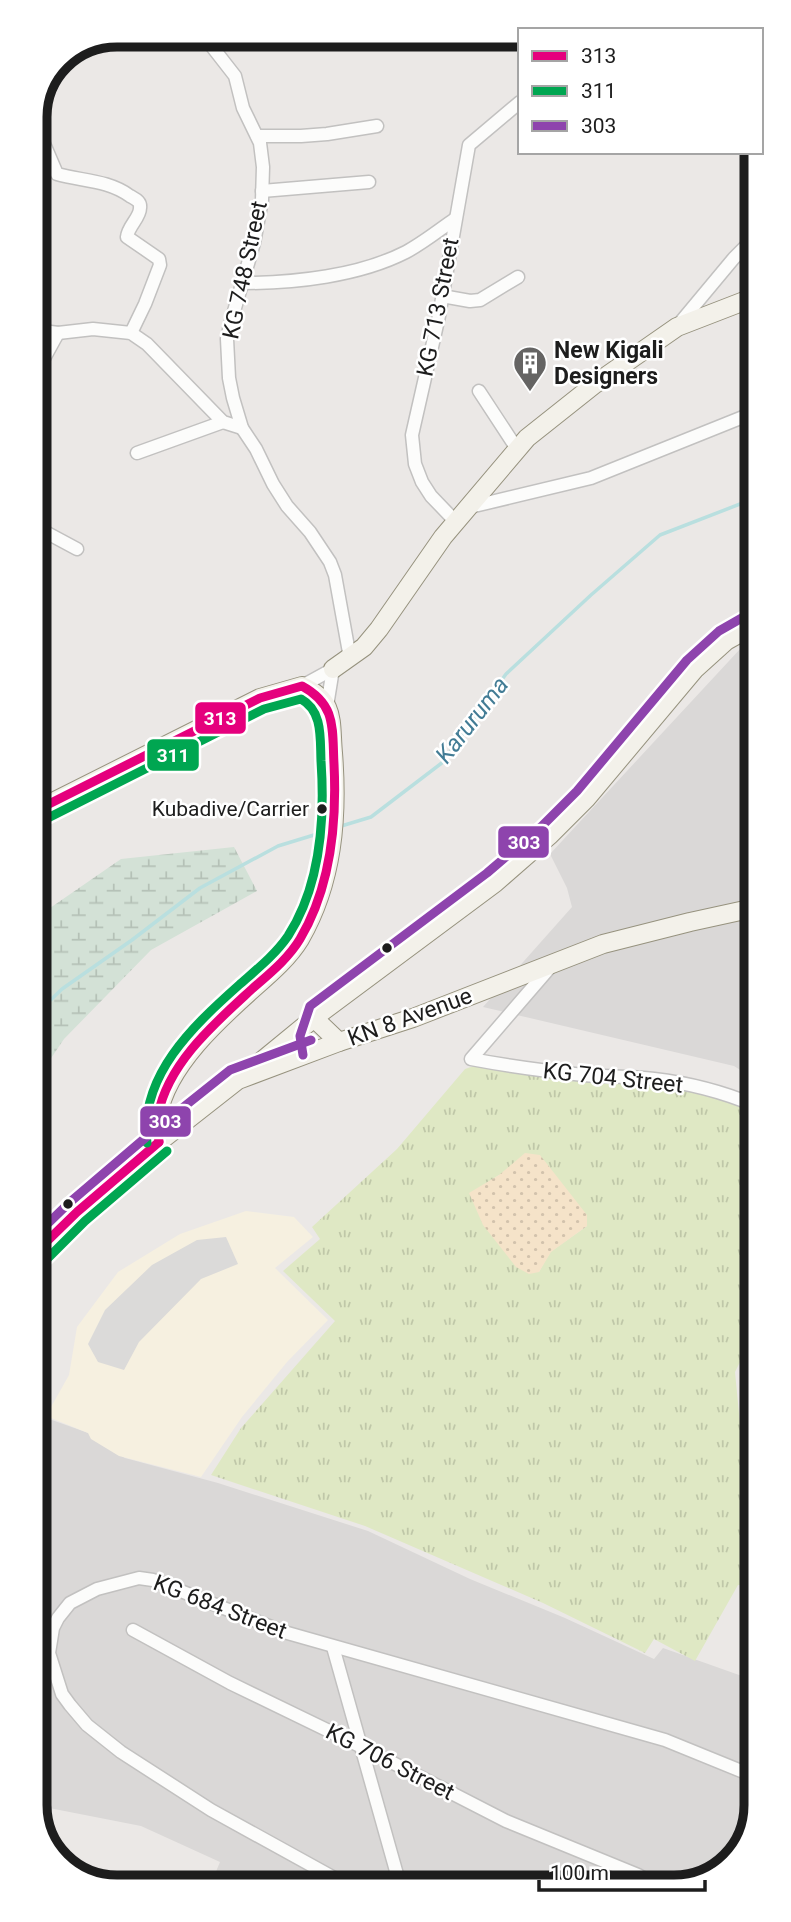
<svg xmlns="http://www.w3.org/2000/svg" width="791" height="1922" viewBox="0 0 791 1922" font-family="Roboto,sans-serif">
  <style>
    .residential { fill: #dad8d7 }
    .education { fill: #f6f0e0 }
    .grass { fill: url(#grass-tufts); fill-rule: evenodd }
    .wetland { fill: url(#wetland-marsh) }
    .sand { fill: url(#sand-dots) }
    .parking { fill: #dbdad9 }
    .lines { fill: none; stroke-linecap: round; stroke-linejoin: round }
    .stream { stroke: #b9dfdf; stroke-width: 3.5 }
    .street-casing { stroke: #c2c1c0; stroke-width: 15 }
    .secondary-casing { stroke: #96927e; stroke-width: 20 }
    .street { stroke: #fcfcfb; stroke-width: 12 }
    .secondary { stroke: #f3f1ea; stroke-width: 18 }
    .bus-1-casing { stroke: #fff; stroke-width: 14 }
    .bus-2-casing { stroke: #fff; stroke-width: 14 }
    .bus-3-casing { stroke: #fff; stroke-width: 14 }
    .bus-1 { stroke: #e5007d; stroke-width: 9 }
    .bus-2 { stroke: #00a651; stroke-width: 9 }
    .bus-3 { stroke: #8e44ad; stroke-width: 9 }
    .bus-dot { fill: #1d1d1d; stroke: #fff; stroke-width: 2.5 }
    .labels { text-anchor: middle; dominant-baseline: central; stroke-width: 5; stroke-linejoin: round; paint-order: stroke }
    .bus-label { font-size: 21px; fill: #1d1d1d; stroke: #fff; text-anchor: end }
    .street-label { font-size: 23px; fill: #1d1d1d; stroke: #fff }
    .poi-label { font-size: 23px; font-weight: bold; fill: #1d1d1d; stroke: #fff; text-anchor: start }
    .water-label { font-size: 24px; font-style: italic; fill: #427c95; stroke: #fff }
    .rim { fill: none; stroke: #1d1d1d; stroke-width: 9 }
    .line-badge { stroke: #fff; stroke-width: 2.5 }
    .badge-label { font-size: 19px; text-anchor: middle; font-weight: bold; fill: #fff }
  </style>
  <defs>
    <pattern id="grass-tufts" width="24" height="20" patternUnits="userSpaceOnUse" patternTransform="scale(1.75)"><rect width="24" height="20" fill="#dfe8c4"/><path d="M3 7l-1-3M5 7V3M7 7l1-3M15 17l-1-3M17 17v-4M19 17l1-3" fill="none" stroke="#bfc7a8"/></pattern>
    <pattern id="wetland-marsh" width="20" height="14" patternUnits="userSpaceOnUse" patternTransform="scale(1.75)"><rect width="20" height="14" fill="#d3e1d6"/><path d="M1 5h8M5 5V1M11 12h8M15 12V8" fill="none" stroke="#b5c1b7"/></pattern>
    <pattern id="sand-dots" width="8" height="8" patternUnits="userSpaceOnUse" patternTransform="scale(1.75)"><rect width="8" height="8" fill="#f5e3c9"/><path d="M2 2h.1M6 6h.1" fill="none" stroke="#d2c2ac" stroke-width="1.8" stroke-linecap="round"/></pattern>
  </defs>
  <rect width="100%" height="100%" fill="#ebe8e6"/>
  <g class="residential">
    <polygon points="753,641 754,1079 734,1066 483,1007 572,907 567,888 550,854 741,648"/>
    <polygon points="38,1415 94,1435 97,1440 125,1458 218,1483 368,1531 470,1579 565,1618 654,1659 663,1648 756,1681 756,1806 739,1855 700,1883 210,1886 220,1862 141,1826 39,1806"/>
  </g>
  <polygon class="education" points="246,1211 294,1217 313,1237 275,1268 328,1320 287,1362 242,1417 201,1477 119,1456 91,1439 88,1433 46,1416 69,1375 77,1327 118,1272 180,1234"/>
  <path class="grass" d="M 474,1066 L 563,1073 L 647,1075 L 754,1102 L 755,1332 L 735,1372 L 741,1434 L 755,1457 L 755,1585 L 738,1585 L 695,1661 L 654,1639 L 645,1653 L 543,1603 L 365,1526 L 211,1475 L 241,1428 L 335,1321 L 283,1271 L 320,1239 L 312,1227 L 397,1149 L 465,1069 ZM 499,1175 L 587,1226 L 550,1252 L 539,1272 L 470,1194 Z"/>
  <polygon class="wetland" points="234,847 257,891 151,950 64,1039 37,1079 37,917 121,859"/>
  <polygon class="sand" points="525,1153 540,1155 587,1215 587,1226 551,1252 539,1272 529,1274 516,1267 483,1225 469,1193 499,1175"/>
  <polygon class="parking" points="226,1237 238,1264 201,1279 139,1342 124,1370 98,1362 88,1344 105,1310 152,1265 197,1240"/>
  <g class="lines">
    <g class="stream">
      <polyline points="338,827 371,817 443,762 506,674 591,595 660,535 753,499"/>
      <polyline points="37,1013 62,989 132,940 200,888 278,846 327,831"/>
    </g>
    <g class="street-casing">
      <g id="street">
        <polyline points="203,35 235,76 243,108 260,143 263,167 262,200 254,243 230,325 227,339 229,378 233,398 242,428 256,449 273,484 287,506 310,532 330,562 335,575 350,658"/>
        <path d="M 35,123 L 57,174 C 82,181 108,180 130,196 C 135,199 141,201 140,208 C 140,218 128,226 127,237 L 156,257 L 159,259 L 160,265 L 145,304 L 131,333"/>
        <polyline points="257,136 301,136 327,134 377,126"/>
        <polyline points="262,191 369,182"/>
        <path d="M 243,283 C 295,283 359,276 406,252 C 423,243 439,230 455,219"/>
        <polyline points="442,296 470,301 480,300 518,277"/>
        <polyline points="679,324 734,258 752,240"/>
        <polyline points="36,330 58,333 93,329 131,333 147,344 223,422 242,428"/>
        <polyline points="36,373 58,333"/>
        <polyline points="479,391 517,449"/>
        <polyline points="137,453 223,422"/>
        <polyline points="470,507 591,478 753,413"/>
        <polyline points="456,522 431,496 422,482 415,464 412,435 439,316 469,145 520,102"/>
        <polyline points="36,527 77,549"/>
        <polyline points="302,686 333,669"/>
        <polyline points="327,706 333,669"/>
        <path d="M 552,965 L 471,1059 C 508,1066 545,1071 584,1075 C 607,1077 631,1076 654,1079 C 688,1083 723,1092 754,1105"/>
        <polyline points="133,1630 230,1683 362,1747 506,1821 638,1875 652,1883"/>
        <polyline points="333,1647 400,1885"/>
        <polyline points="347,1885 211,1810 121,1752 87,1725 70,1705 62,1694 49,1653 53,1628 58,1618 70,1603 97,1589 139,1578 153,1580 284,1632 665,1740 756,1777"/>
      </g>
    </g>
    <g class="secondary-casing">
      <g id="secondary">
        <polyline points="333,669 364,647 379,629 443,537 527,438 595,384 677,327 752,298"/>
        <path d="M 37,810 L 260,698 L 302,686 C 336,701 330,721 333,753 C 338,817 333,882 300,939 C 289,957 272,972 256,986 C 220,1018 166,1066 158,1116 C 157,1124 158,1134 159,1142"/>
        <polyline points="317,1021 339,1042"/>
        <polyline points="247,1073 319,1014 495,883 550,835 586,799 695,669 726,641 753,626"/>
        <polyline points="38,1250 77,1212 159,1142 238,1080 339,1042 413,1018 603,944 690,922 754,908"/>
      </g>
    </g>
    <use href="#street" class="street"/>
    <use href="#secondary" class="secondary"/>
    <g class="bus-1-casing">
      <g id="bus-1">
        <path d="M 37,810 L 260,698 L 302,686 C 337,705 332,729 334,764 C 337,824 331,887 300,939 C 288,959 269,974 252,989 C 215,1023 168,1063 158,1115 C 157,1124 158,1133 159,1142"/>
        <polyline points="38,1250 77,1212 159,1142"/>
      </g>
    </g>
    <g class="bus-2-casing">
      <g id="bus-2">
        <path d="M 42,821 L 264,709 L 301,699 C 323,711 320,738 321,761 C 325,819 321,885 288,936 C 275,955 256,970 239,985 C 193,1026 139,1076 147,1143"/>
        <polyline points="47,1259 85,1221 167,1151"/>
      </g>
    </g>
    <g class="bus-3-casing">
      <g id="bus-3">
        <polyline points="303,1055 300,1036 310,1006 487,873 542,826 577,791 687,660 719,631 747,615"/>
        <polyline points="38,1233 69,1203 151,1133 230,1070 311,1040"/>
      </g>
    </g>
    <use href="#bus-1" class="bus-1"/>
    <use href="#bus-2" class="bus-2"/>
    <use href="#bus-3" class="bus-3"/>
  </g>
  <defs>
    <g id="building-pin" transform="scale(1.75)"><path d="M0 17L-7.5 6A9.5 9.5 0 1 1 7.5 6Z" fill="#656463" stroke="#fff"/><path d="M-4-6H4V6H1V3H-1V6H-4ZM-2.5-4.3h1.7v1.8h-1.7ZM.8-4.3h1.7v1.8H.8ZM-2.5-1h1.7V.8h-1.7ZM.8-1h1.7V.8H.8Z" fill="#fff"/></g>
  </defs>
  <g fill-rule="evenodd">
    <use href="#building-pin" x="530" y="363"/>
  </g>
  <g class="bus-dot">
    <circle cx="322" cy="809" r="6"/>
    <circle cx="387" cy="948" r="6"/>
    <circle cx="68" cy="1204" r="6"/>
  </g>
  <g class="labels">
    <g class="bus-label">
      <text x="309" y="809">Kubadive/Carrier</text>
    </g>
    <g class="street-label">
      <text transform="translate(245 270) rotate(-78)">KG 748 Street</text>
      <text transform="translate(438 307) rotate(-79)">KG 713 Street</text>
      <text transform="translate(410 1017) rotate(-20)">KN 8 Avenue</text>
      <text transform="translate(613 1078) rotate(6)">KG 704 Street</text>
      <text transform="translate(220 1607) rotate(21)">KG 684 Street</text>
      <text transform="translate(390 1762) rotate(27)">KG 706 Street</text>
    </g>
    <g class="poi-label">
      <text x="554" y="350">New Kigali<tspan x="554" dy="26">Designers</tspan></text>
    </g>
    <g class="water-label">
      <text transform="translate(472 720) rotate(-52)">Karuruma</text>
    </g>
  </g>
  <path d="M0 0H791V1922H0ZM117 47H674A70 70 0 0 1 744 117V1805A70 70 0 0 1 674 1875H117A70 70 0 0 1 47 1805V117A70 70 0 0 1 117 47Z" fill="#fff" fill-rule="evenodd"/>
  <path class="rim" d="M117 47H674A70 70 0 0 1 744 117V1805A70 70 0 0 1 674 1875H117A70 70 0 0 1 47 1805V117A70 70 0 0 1 117 47Z"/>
  <g class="line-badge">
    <rect x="194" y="701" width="53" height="34" rx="7" fill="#e5007d"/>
    <rect x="146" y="738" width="54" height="34" rx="7" fill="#00a651"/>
    <rect x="497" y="825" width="53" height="34" rx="7" fill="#8e44ad"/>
    <rect x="139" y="1105" width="53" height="33" rx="7" fill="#8e44ad"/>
  </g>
  <g class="badge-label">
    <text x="220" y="725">313</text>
    <text x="173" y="762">311</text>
    <text x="524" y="849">303</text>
    <text x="165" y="1128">303</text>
  </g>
  <rect x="518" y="28" width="245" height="126" fill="#ffffff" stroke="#a5a5a5" stroke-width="2"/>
  <rect x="532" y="51" width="35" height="10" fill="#e5007d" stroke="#a5a5a5" stroke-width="2"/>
  <text x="581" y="63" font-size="21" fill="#1d1d1d">313</text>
  <rect x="532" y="86" width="35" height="10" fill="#00a651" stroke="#a5a5a5" stroke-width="2"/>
  <text x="581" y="98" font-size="21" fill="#1d1d1d">311</text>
  <rect x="532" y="121" width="35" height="10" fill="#8e44ad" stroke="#a5a5a5" stroke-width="2"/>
  <text x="581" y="133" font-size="21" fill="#1d1d1d">303</text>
  <path d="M539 1880v10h166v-10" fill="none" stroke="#1d1d1d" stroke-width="3.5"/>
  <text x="550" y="1880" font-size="21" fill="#1d1d1d" stroke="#ffffff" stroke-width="5" paint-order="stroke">100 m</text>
</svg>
